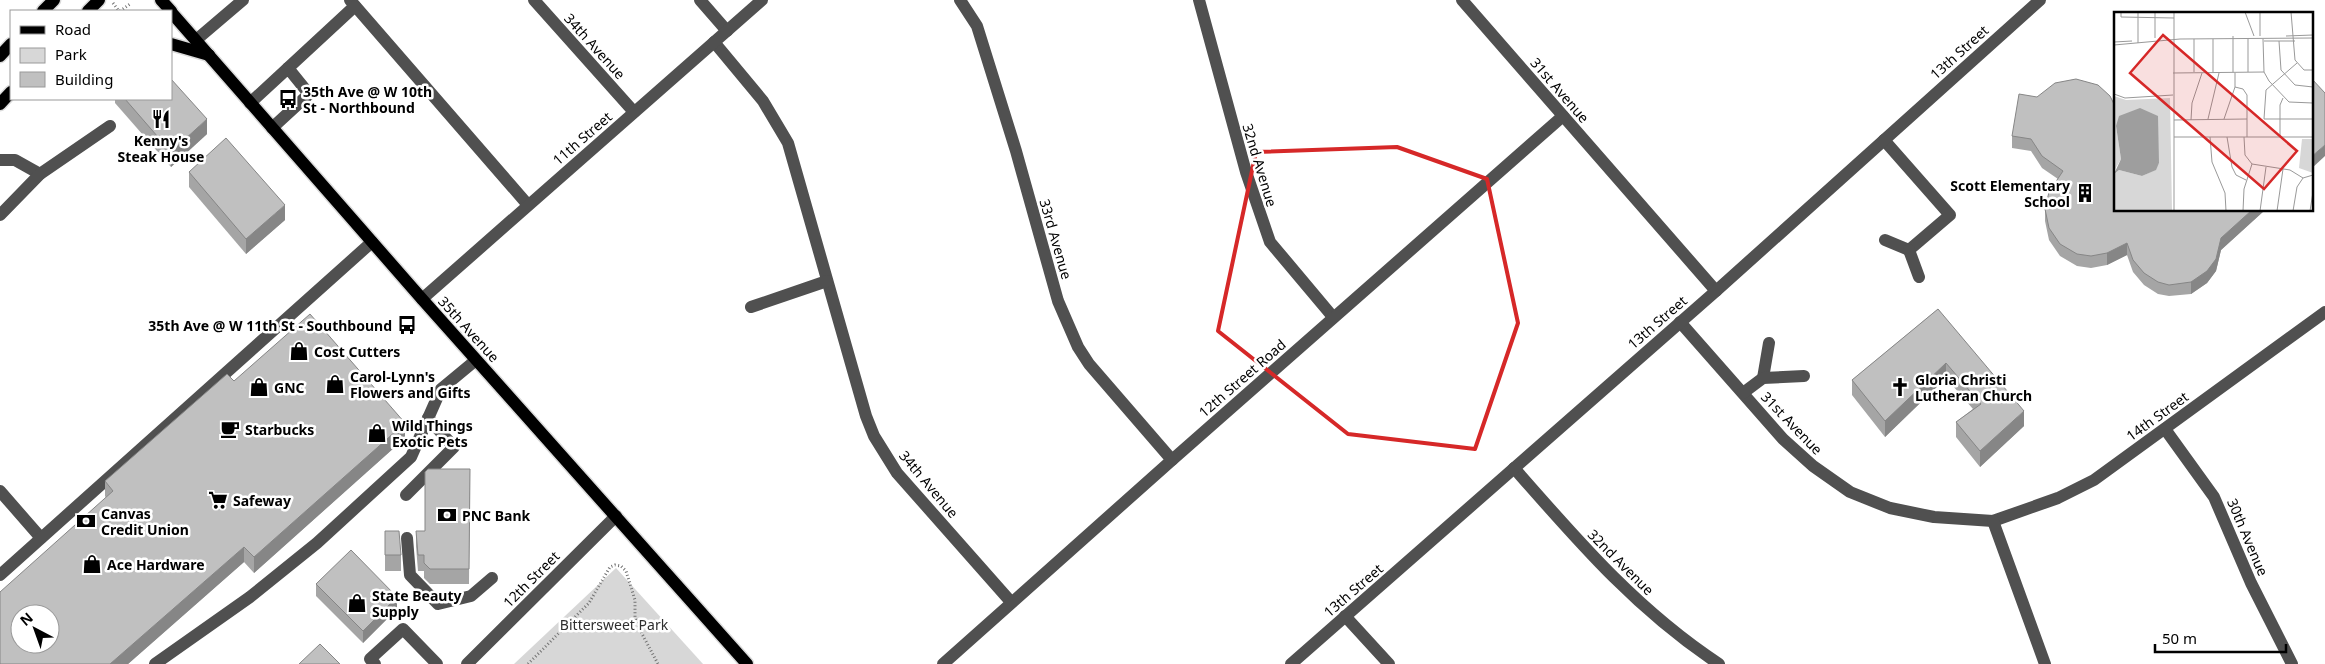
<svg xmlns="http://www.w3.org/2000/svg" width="2325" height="664" viewBox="0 0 2325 664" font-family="'Noto Sans',sans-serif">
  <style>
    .green { fill: #d7d7d7 }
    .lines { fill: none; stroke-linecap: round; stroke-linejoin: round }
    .major-casing { stroke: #dbdbdb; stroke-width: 15 }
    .path { stroke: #727272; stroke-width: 3; stroke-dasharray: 1 2.5; stroke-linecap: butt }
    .minor { stroke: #505050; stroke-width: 12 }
    .major { stroke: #000; stroke-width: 12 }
    .wall { fill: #a5a5a5 }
    .shaded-wall { fill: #868686 }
    .building { fill: #c0c0c0; stroke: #868686; fill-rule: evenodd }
    .marked { fill: none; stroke: #d62828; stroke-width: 4; stroke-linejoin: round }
    .labels { text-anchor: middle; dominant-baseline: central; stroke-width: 5; stroke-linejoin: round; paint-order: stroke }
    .street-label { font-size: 14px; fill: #000; stroke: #fff }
    .poi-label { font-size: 14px; font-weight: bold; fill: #000; stroke: #fff; text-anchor: start }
    .park-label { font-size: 14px; fill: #2e2e2e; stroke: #fff }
    .inset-road { fill: none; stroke: #999; stroke-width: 1 }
    .view { fill: #d62828; fill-opacity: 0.15; stroke: #d62828; stroke-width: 2.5 }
    .inset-edge { fill: none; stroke: #000; stroke-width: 2.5 }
  </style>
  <rect width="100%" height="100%" fill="#fff"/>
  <polygon class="green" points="616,568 703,664 514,664"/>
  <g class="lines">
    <g class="major-casing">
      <g id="major">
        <polyline points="161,0 171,11"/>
        <polyline points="43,11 54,0"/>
        <polyline points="88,11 99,0"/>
        <polyline points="171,12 422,299 747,664"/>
        <polyline points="171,44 209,55"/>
        <polyline points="0,56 11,44"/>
        <polyline points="0,104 11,92"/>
      </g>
    </g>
    <g class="path">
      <polyline points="113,3 119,11"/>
      <polyline points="120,11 130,4"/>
      <polyline points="528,664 589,603 610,567 615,565 621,566 626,571 635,600 635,617 640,630 658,664"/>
    </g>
    <g class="minor">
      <polyline points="350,0 528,205"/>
      <polyline points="534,0 634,112"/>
      <polyline points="700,0 727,31"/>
      <polyline points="960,0 977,26 1016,151 1058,301 1078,347 1089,364 1172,460"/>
      <polyline points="1199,0 1246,172 1270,242 1333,317"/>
      <polyline points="1462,0 1716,291"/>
      <polyline points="196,40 243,0"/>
      <polyline points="714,42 763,101 788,143 866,416 874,436 897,473 1011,602"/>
      <polyline points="288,68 355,6"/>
      <polyline points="250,103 288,68 309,94 272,128"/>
      <polyline points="1884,140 1950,215 1909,250 1885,240"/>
      <polyline points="0,160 15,160 40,174"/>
      <polyline points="0,215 40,174 110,126"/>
      <polyline points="1909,250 1919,277"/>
      <polyline points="422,299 762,0"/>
      <polyline points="751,307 827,281"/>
      <polyline points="1680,322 1783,439 1813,466 1850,492 1890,508 1934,517 1993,521 2058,498 2094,480 2325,312"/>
      <polyline points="1763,378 1769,343"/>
      <polyline points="1743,393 1763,378 1804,376"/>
      <polyline points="2165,429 2214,497 2251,583 2292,664"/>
      <path d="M 1514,468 C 1578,541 1637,610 1719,664"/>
      <polyline points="0,491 41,538"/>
      <polyline points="406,495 454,447 428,418"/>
      <polyline points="1993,521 2045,664"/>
      <polyline points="407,538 410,575 438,604 471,596 492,578"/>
      <polyline points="0,575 372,242"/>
      <polyline points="1345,616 1389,664"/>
      <polyline points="155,664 250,597 317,543 411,457 441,389 476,360"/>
      <polyline points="375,664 370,659 403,629 437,664"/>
      <polyline points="467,664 616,516"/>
      <polyline points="943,664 1172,460 1563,116"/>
      <polyline points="1291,664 1716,291 2040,0"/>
    </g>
    <use href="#major" class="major"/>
  </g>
  <g class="wall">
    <polygon points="2037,97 2115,210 2265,210 2221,250 2216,271 2207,283 2191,294 2169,296 2158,294 2144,285 2133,272 2127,255 2107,265 2091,268 2077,266 2060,256 2049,240 2045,221 2045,209 2058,179 2042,168 2031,151 2012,148 2012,136"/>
    <polygon points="115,99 171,99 207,134 171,167 115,103"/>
    <polygon points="189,172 285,220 246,254 189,187"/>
    <polygon points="1938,309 2024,426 1980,467 1956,437 1956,422 1973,409 1946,378 1885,437 1852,395 1852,380"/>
    <polygon points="234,381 405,438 254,573 244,562 128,664 0,664 106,498 105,496 105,481"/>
    <polygon points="470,469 469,584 430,584 424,578 424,571 418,571 416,546 416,531 425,531"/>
    <polygon points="385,531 401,555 401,571 385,571"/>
    <polygon points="316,584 397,609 363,643 316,596"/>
  </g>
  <g class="shaded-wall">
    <polygon points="207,119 207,134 171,167 171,152"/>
    <polygon points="2325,145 2325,156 2311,169 2311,157"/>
    <polygon points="285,205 285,220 246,254 246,239"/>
    <polygon points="2252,210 2265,210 2221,250 2216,271 2207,283 2191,294 2191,282 2221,238"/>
    <polygon points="2127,243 2127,255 2107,265 2107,253"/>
    <polygon points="1946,363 1946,378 1885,437 1885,421"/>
    <polygon points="2024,411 2024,426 1980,467 1980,451"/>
    <polygon points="405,423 405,438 254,573 254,557"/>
    <polygon points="244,547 244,562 128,664 110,664"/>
    <polygon points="397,597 397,609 363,643 363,631"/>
  </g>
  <g class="building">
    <polygon points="2311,78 2325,93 2325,145 2311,157"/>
    <polygon points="171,79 207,119 171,152 125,99 171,99"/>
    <polygon points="2076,79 2098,85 2110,96 2115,106 2115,210 2252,210 2221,238 2216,259 2207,271 2191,282 2169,285 2158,282 2144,273 2133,260 2127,243 2107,253 2091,256 2077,254 2060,244 2049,228 2045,209 2049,192 2063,171 2042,156 2031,139 2012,136 2019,94 2037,97 2055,83"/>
    <polygon points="226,138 285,205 246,239 189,172"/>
    <polygon points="1938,309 2024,411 1980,451 1956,422 1981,404 1946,363 1885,421 1852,380"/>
    <path d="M 310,314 L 405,423 L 254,557 L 244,547 L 110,664 L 0,664 L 0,592 L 113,491 L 105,481 L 227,374 L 234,381 ZM 20,614 L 50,614 L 50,644 L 20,644 Z"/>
    <polygon points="428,469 470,469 469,569 430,569 424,563 424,555 418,555 416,531 425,531 425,472"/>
    <polygon points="385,531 399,531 401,555 385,555"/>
    <polygon points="351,550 397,597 363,631 316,584"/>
    <polygon points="320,644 340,664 299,664"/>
  </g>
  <path class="marked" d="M 1397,147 L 1487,179 L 1518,323 L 1475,449 L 1348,434 L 1218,331 L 1256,152 Z"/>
  <defs>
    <g id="bus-bare" transform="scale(1.5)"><path d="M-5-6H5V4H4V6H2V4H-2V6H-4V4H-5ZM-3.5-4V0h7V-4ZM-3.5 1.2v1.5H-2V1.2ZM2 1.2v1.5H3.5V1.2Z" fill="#000" stroke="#fff" stroke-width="2.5" paint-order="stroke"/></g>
    <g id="restaurant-bare" transform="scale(1.5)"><path d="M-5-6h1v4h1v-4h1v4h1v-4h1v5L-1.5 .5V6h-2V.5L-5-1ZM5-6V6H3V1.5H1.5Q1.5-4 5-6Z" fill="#000" stroke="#fff" stroke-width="2.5" paint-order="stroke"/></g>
    <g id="building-bare" transform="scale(1.5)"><path d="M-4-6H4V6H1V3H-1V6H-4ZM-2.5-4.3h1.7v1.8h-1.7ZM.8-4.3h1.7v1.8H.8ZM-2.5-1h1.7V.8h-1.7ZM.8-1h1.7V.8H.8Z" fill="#000" stroke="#fff" stroke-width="2.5" paint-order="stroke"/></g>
    <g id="shop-bare" transform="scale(1.5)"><path d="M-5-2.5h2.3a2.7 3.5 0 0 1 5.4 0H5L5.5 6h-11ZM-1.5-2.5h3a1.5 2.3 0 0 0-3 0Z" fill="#000" stroke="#fff" stroke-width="2.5" paint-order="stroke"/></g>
    <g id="church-bare" transform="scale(1.5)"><path d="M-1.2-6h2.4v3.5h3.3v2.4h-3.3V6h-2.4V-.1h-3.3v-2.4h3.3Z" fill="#000" stroke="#fff" stroke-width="2.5" paint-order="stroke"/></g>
    <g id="cafe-bare" transform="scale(1.5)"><path d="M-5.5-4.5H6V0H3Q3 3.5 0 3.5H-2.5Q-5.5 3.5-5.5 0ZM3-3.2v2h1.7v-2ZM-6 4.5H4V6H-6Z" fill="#000" stroke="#fff" stroke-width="2.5" paint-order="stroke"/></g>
    <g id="supermarket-bare" transform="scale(1.5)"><path d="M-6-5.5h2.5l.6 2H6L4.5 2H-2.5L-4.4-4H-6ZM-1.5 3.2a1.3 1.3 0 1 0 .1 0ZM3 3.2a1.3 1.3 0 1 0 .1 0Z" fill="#000" stroke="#fff" stroke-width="2.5" paint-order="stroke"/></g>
    <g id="bank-bare" transform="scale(1.5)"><path d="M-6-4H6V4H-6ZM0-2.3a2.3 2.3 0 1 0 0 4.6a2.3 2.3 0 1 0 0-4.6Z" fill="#000" stroke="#fff" stroke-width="2.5" paint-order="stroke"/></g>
  </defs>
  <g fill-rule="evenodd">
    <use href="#bus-bare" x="288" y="99"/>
    <use href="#restaurant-bare" x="161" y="119"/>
    <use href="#building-bare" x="2085" y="193"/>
    <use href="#bus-bare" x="407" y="325"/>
    <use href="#shop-bare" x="299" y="351"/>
    <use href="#shop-bare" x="335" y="384"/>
    <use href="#shop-bare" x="259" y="387"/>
    <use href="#church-bare" x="1900" y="387"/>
    <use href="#cafe-bare" x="230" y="429"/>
    <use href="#shop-bare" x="377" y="433"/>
    <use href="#supermarket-bare" x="218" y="500"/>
    <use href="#bank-bare" x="447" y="515"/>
    <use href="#bank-bare" x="86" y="521"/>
    <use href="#shop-bare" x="92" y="564"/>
    <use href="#shop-bare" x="357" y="603"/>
  </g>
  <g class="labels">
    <g class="street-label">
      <text transform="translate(595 46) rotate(48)">34th Avenue</text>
      <text transform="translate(1959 52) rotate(-42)">13th Street</text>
      <text transform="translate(1560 90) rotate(49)">31st Avenue</text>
      <text transform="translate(582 138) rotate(-41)">11th Street</text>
      <text transform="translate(1260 165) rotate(73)">32nd Avenue</text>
      <text transform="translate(1056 239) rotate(74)">33rd Avenue</text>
      <text transform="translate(1657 322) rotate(-41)">13th Street</text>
      <text transform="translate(469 329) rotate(48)">35th Avenue</text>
      <text transform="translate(1242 378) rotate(-41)">12th Street Road</text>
      <text transform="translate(2157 416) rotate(-36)">14th Street</text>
      <text transform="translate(1792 423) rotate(46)">31st Avenue</text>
      <text transform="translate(929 484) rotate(50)">34th Avenue</text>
      <text transform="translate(2248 537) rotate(67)">30th Avenue</text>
      <text transform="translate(1621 562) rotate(45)">32nd Avenue</text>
      <text transform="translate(531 579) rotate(-45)">12th Street</text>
      <text transform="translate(1353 590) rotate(-41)">13th Street</text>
    </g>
    <g class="poi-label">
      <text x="303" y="91">35th Ave @ W 10th<tspan x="303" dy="16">St - Northbound</tspan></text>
      <text x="161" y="140" text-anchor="middle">Kenny's<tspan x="161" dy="16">Steak House</tspan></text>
      <text x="2070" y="185" text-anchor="end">Scott Elementary<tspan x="2070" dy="16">School</tspan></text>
      <text x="392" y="325" text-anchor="end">35th Ave @ W 11th St - Southbound</text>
      <text x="314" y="351">Cost Cutters</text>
      <text x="350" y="376">Carol-Lynn's<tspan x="350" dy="16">Flowers and Gifts</tspan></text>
      <text x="1915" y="379">Gloria Christi<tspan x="1915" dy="16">Lutheran Church</tspan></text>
      <text x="274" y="387">GNC</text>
      <text x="392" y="425">Wild Things<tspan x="392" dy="16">Exotic Pets</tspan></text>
      <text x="245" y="429">Starbucks</text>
      <text x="233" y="500">Safeway</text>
      <text x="101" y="513">Canvas<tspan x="101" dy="16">Credit Union</tspan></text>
      <text x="462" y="515">PNC Bank</text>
      <text x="107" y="564">Ace Hardware</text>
      <text x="372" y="595">State Beauty<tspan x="372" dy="16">Supply</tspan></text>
    </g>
    <g class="park-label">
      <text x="614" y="624">Bittersweet Park</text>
    </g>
  </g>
  <g transform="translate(2114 12)">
    <rect width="199" height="199" fill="#fff"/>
    <path d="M 0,84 L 12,88 L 56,86 L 58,199 L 0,199 L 0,162 L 5,158 L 28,164 L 41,158 L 45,151 L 2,114 L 7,147 L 0,159 ZM 188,127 L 199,127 L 199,161 L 185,156 Z" fill="#d7d7d7"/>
    <path d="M 26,96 L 44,104 L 45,151 L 42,158 L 28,164 L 5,158 L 0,162 L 7,147 L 2,114 L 5,104 Z" fill="#9e9e9e"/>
    <path class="inset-road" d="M 7,0 L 7,5 L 60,6M 60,0 L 60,199M 131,0 L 140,24M 177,0 L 181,48 L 190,58 L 199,58M 119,24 L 119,60M 146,24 L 146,0M 172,24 L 199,23M 41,26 L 41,0M 80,27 L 80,60M 99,27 L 99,60M 134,27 L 134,60M 149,27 L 150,60 L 155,69 L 175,90 L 199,91M 150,29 L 181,29M 165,29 L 167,58 L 181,73 L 199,75M 0,30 L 18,29M 24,31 L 24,0M 0,33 L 66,27 L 199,26M 183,51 L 152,78 L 150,107 L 199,107M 59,61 L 150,60M 121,75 L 129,77 L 133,83 L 133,125M 0,82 L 11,86 L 59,83M 94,107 L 105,61M 110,107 L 121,75 L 121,61M 60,108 L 133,107M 77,108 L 78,91 L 88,61M 166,124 L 166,93 L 169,86M 60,125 L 199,125M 96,125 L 98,150 L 111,181 L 112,199M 113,125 L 118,155 L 122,163 L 132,168M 130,125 L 131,143 L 138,152 L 176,158 L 189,166M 129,199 L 130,177 L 138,152M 146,199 L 152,155M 163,199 L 169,157M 179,199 L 183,175 L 189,166 L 199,163M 196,199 L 199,180"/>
    <path class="view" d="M 49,23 L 183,139 L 150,177 L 16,61 Z"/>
    <rect width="199" height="199" class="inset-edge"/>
  </g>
  <rect x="10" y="10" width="162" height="90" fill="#ffffff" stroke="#999999"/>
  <rect x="20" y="26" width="25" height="8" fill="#000000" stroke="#999999"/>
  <text x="55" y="35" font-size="15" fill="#000000">Road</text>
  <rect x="20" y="48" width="25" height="15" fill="#d7d7d7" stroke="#999999"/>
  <text x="55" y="60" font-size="15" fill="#000000">Park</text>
  <rect x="20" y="72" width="25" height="15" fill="#c0c0c0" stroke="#999999"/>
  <text x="55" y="85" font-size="15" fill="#000000">Building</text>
  <g transform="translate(35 629) rotate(319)"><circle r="24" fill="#ffffff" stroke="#999999"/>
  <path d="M0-4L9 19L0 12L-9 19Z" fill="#000000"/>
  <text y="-8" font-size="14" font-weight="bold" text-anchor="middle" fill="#000000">N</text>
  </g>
  <path d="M2155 644v8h131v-8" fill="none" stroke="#000000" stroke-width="2.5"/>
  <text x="2162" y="644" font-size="15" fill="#000000" stroke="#ffffff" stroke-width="4" paint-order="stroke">50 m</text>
</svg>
